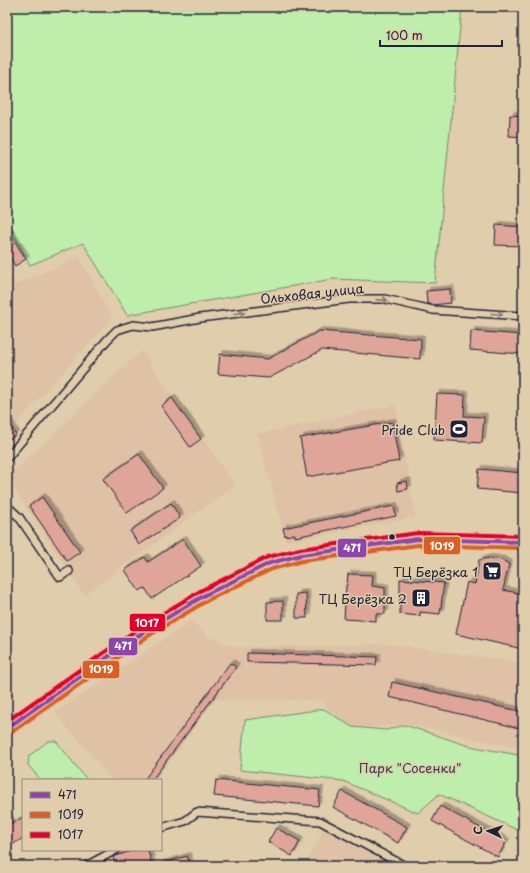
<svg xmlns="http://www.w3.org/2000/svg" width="530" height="873" viewBox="0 0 530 873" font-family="'Playpen Sans',sans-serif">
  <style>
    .built { fill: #dfc1a5 }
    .green { fill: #bfedab; stroke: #708873 }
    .building { fill: #dea598; stroke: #22223b; filter: url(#shadow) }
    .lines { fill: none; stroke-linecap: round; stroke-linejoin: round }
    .street-casing { stroke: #22223b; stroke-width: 10 }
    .secondary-casing { stroke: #22223b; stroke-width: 12 }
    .street { stroke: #e0cdab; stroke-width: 7 }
    .secondary { stroke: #e0cdab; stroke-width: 9 }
    .bus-1-casing { stroke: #e0cdab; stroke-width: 7 }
    .bus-2-casing { stroke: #e0cdab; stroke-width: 7 }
    .bus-3-casing { stroke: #e0cdab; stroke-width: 7 }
    .bus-1 { stroke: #8e44ad; stroke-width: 4 }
    .bus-2 { stroke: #dd5e24; stroke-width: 4 }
    .bus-3 { stroke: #e4002b; stroke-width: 4 }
    .oneway { stroke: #817873 }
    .bus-dot { fill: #22223b; stroke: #e0cdab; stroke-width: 1.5 }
    .labels { text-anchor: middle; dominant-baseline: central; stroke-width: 3; stroke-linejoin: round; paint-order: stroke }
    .street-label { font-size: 13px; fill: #22223b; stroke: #e0cdab }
    .poi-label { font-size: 13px; fill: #22223b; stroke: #e0cdab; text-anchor: end }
    .park-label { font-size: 13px; fill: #3a404c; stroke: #e0cdab }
    .line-badge { stroke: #e0cdab; stroke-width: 1.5 }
    .badge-label { font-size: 11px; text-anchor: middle; font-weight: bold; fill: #fff }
  </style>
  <defs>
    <filter id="shadow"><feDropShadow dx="3.5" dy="-3.5" stdDeviation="0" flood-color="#0004"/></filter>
  </defs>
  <rect width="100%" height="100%" fill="#e0cdab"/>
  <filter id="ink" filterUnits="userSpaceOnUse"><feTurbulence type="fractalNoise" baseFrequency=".025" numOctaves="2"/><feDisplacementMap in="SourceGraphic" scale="8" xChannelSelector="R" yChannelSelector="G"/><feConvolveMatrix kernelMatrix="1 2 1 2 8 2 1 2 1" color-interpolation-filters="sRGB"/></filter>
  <g filter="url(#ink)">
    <g class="built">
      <polygon points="79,257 112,318 7,434 7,272 15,285"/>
      <polygon points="141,351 235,485 84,595 7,478"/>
      <polygon points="395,405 416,517 286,541 257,434"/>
      <polygon points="191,621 209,637 234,647 389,644 523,663 523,749 407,724 379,727 353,727 341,720 327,708 323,700 215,699 155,780 113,780 55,713"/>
      <polygon points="324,828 391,866 304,866"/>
    </g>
    <g class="green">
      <polygon points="7,7 462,7 435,283 333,279 127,315 83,243 30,265 7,221"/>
      <polygon points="324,709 352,727 386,730 405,725 469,746 523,756 523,831 522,832 439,794 418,813 343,781 240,770 245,720"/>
      <polygon points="48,741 56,741 87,780 41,780 28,765 29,756"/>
    </g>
    <g class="building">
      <polygon points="510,115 523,116 523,137 509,136"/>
      <polygon points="496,225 523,227 523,246 495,245"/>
      <polygon points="7,229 26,259 15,266 7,253"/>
      <polygon points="450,289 451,303 432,305 427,303 426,291"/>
      <polygon points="319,331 421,339 420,359 322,350 269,378 218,374 220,354 268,359"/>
      <polygon points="471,331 523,335 523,354 470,350"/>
      <polygon points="437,394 465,395 464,416 484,417 482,443 434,440"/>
      <polygon points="172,398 201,439 190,447 161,406"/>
      <polygon points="7,420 16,435 7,441"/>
      <polygon points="392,422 399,461 307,477 300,438"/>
      <polygon points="139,454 163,488 127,513 103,479"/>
      <polygon points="479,469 523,473 523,493 477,489"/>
      <polygon points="407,481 408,489 398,491 397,483"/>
      <polygon points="42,497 80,552 67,561 29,506"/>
      <polygon points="171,503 180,518 139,545 130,531"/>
      <polygon points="394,506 396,516 295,537 295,534 285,536 283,528"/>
      <polygon points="183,539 201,566 152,599 145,588 139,591 125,570 145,557 148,562"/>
      <polygon points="489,558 502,560 509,564 503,590 523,594 523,649 456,634 467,582 475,584 479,560"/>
      <polygon points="348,574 373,575 372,586 385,588 385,614 376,614 376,621 344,619 346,585 347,585"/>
      <polygon points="400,579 444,583 440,614 420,612 420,616 400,614"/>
      <polygon points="306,593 307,618 296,618 296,594"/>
      <polygon points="283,601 283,620 267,620 267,602"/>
      <polygon points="247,653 377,657 376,665 247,662"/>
      <polygon points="230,663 236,667 152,780 144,780"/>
      <polygon points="392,682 523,712 523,729 389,697"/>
      <polygon points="216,780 320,790 318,806 214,796"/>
      <polygon points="342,791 407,827 398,843 333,807"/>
      <polygon points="440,806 506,842 498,857 432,821"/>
      <polygon points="7,816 12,824 23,817 23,838 12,845 7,837"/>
      <polygon points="276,828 300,841 292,856 268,842"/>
      <polygon points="134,850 148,850 152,866 116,866 113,857"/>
      <polygon points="187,856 190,866 160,866 160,864"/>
    </g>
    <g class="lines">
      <g class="street-casing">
        <g id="street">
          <polyline points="7,458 107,340 117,330 133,325 152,327 200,318 349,299 385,299 433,310 523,316"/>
          <polyline points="7,506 19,517 60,577 69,571"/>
          <polyline points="161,828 185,821 197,812 320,821 405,866"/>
          <polyline points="86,866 116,850"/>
        </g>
      </g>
      <g class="secondary-casing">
        <polyline id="secondary" points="7,728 145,631 205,595 270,563 301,555 418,539 523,542"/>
      </g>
      <use href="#street" class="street"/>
      <use href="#secondary" class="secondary"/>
      <g class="bus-1-casing">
        <polyline id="bus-1" points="7,728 145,631 205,595 270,563 301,555 418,539 523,542"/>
      </g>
      <g class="bus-2-casing">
        <polyline id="bus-2" points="10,733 148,636 208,600 272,569 302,561 418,545 523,548"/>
      </g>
      <g class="bus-3-casing">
        <polyline id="bus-3" points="7,721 142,626 202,590 268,557 300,549 418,533 523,536"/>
      </g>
      <use href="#bus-1" class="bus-1"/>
      <use href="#bus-2" class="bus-2"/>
      <use href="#bus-3" class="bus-3"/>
    </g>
    <defs><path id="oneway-shaft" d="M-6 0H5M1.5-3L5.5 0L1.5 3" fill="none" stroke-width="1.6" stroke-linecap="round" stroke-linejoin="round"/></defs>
    <g class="oneway">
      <use href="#oneway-shaft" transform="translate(382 300) rotate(4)"/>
      <use href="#oneway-shaft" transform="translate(239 313) rotate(-7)"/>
      <use href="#oneway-shaft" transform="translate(497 314) rotate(5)"/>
    </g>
  </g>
  <defs>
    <g id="stadium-square" transform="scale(1)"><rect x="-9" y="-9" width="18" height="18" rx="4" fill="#22223b" stroke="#e0cdab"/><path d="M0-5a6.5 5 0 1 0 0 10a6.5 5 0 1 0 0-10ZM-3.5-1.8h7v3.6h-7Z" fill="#fff"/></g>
    <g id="supermarket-square" transform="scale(1)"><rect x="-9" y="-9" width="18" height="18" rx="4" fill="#22223b" stroke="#e0cdab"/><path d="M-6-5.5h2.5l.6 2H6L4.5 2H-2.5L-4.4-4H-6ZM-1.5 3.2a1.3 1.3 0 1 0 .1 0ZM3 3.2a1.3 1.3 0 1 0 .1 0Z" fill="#fff"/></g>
    <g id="building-square" transform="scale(1)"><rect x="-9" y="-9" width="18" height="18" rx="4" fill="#22223b" stroke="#e0cdab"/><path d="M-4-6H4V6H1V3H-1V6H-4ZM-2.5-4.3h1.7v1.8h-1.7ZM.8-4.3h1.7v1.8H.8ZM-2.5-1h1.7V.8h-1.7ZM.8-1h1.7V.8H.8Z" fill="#fff"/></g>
  </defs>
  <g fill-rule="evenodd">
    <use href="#stadium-square" x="459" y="429"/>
    <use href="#supermarket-square" x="492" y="571"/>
    <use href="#building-square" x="421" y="598"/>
  </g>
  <circle class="bus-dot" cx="392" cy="537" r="3.5"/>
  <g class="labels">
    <g class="street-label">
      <text transform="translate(312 293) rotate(-6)">Ольховая улица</text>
    </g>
    <g class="poi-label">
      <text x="445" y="429">Pride Club</text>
      <text x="478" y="571">ТЦ Берёзка 1</text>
      <text x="407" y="598">ТЦ Берёзка 2</text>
    </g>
    <g class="park-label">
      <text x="410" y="767">Парк "Сосенки"</text>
    </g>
  </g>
  <g class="line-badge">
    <rect x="423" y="536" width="38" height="19" rx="4" fill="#dd5e24"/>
    <rect x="337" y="538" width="30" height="20" rx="4" fill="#8e44ad"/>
    <rect x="129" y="613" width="37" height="19" rx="4" fill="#e4002b"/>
    <rect x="108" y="637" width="30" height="19" rx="4" fill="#8e44ad"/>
    <rect x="82" y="660" width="38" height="19" rx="4" fill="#dd5e24"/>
  </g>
  <g class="badge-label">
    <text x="442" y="550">1019</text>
    <text x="352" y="552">471</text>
    <text x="147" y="627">1017</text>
    <text x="123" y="650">471</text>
    <text x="101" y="673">1019</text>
  </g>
  <rect width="530" height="873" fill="none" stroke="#e0cdab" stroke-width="24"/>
  <rect x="12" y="12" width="506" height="849" fill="none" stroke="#22223b" stroke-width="1.5" filter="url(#ink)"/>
  <rect x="22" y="779" width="140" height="72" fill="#e0cdab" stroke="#94897e"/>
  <rect x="30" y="792" width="20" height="6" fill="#8e44ad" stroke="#94897e"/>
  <text x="58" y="799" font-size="12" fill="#22223b">471</text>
  <rect x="30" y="812" width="20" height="6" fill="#dd5e24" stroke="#94897e"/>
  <text x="58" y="819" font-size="12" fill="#22223b">1019</text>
  <rect x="30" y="832" width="20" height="6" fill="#e4002b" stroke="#94897e"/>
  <text x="58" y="839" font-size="12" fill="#22223b">1017</text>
  <g transform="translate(488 831) rotate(274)" stroke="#e0cdab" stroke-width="3" paint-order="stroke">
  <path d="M0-3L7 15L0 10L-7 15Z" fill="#22223b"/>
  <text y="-6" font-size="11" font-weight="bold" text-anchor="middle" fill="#22223b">С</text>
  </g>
  <path d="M380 40v6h122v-6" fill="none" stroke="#22223b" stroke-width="2"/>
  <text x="386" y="40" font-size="12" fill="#22223b" stroke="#e0cdab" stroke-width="3" paint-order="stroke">100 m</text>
</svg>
